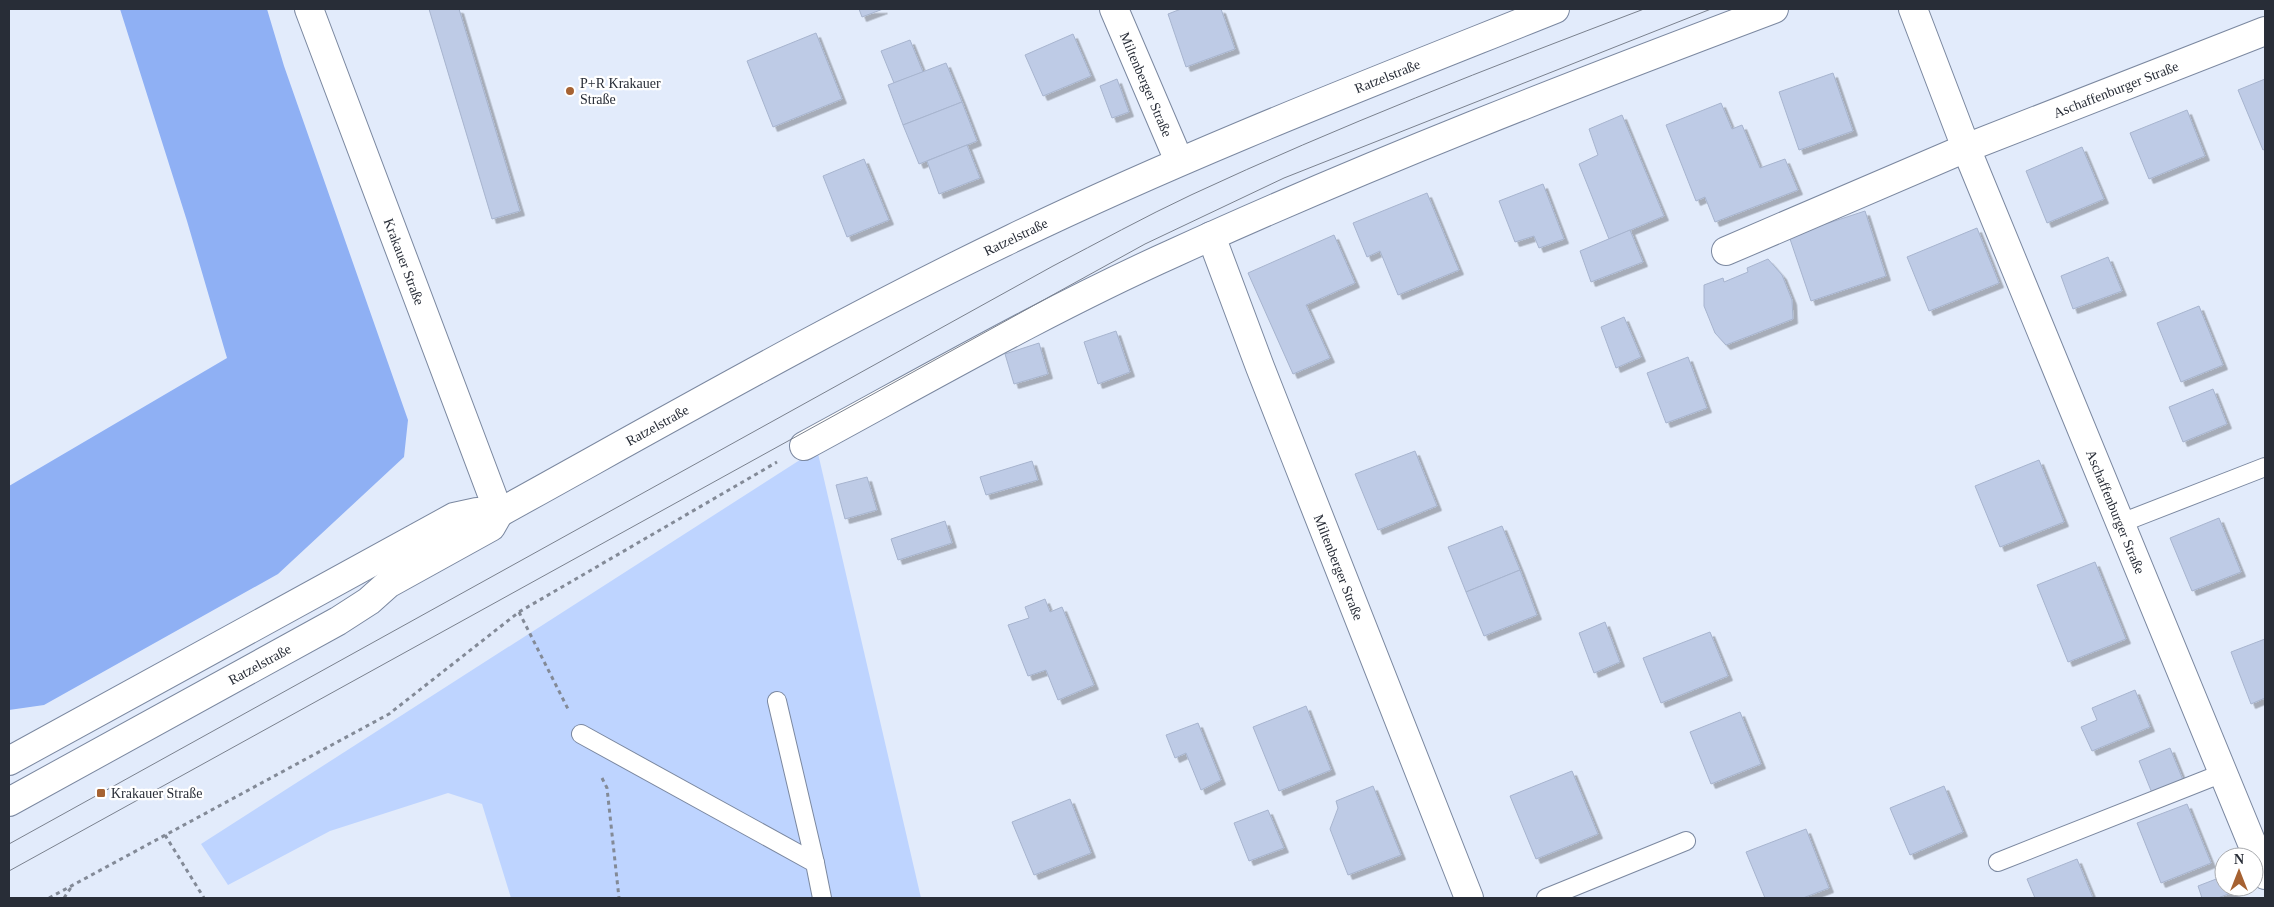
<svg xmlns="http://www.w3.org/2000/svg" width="2274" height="907" viewBox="0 0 2274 907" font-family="Georgia,serif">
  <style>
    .green { fill: #bed4ff }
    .forest { fill: #8fb0f4 }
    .building { fill: #becbe6; stroke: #a7b4ce; filter: url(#shadow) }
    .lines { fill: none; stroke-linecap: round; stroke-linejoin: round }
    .service-casing { stroke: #7b88a0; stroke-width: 20 }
    .minor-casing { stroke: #7b88a0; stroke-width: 30 }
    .secondary-casing { stroke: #7b88a0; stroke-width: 30 }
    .path { stroke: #838a97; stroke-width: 3; stroke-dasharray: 4 4; stroke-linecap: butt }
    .service { stroke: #fff; stroke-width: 18 }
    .minor { stroke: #fff; stroke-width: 28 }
    .secondary { stroke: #fff; stroke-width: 28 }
    .tram { stroke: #7a818e; stroke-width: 1 }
    .poi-dot { fill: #a66232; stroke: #fff; stroke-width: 2 }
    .labels { text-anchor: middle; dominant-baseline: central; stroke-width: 4.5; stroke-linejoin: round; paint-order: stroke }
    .street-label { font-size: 14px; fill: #282d37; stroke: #fff }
    .poi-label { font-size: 14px; fill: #282d37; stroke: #fff; text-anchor: start }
  </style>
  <defs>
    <filter id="shadow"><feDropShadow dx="4.5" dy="4.5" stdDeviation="0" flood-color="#0004"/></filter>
  </defs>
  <rect width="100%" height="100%" fill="#e2ebfb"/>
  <polygon class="green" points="817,449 921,898 511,898 482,804 448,793 330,831 228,885 201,844"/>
  <polygon class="forest" points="120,9 267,9 284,66 408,420 404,457 278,574 44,705 9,710 9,486 227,358 187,221"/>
  <g class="building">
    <polygon points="429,9 459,9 520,211 492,219"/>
    <polygon points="859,9 883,9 862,17"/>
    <polygon points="1181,9 1221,9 1235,49 1186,67 1168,14"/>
    <polygon points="816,33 842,99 773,127 747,61"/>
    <polygon points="1073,34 1091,76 1043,96 1025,55"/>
    <polygon points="910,40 923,72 894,83 881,51"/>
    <polygon points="946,63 962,102 903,125 888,85"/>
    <polygon points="1833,73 1853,131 1799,150 1779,92"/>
    <polygon points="1117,79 1129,112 1112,118 1100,86"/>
    <polygon points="2265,79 2265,149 2263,150 2238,90"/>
    <polygon points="962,102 977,141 919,164 903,125"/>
    <polygon points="1721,103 1732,129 1742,125 1760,168 1785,159 1798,190 1715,222 1705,197 1696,201 1666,125"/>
    <polygon points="2187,110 2205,156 2149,179 2130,133"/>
    <polygon points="1622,115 1664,216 1609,239 1579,164 1598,155 1589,129"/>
    <polygon points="967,145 980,178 939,194 927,161"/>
    <polygon points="2082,147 2104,199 2047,223 2026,171"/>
    <polygon points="864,159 889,220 847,237 823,176"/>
    <polygon points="1543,184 1564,239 1539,248 1534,236 1515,242 1499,201"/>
    <polygon points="1427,193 1459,270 1398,295 1380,251 1367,257 1353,223"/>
    <polygon points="1865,211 1886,276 1811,301 1789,236"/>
    <polygon points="1977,228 1999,283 1929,311 1907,257"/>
    <polygon points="1630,230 1643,262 1591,282 1580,251"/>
    <polygon points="1334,235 1355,283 1306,305 1330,358 1293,374 1248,273"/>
    <polygon points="2108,257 2122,291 2073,309 2061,276"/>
    <polygon points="1768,259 1782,275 1792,300 1793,319 1726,345 1715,333 1704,306 1704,285 1723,278 1724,282 1748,272 1747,268"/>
    <polygon points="2199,306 2223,365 2181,382 2157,323"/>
    <polygon points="1624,317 1641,357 1616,368 1601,327"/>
    <polygon points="1116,331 1130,372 1098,384 1084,342"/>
    <polygon points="1039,343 1048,374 1014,384 1005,354"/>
    <polygon points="1688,357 1707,408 1666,423 1647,373"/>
    <polygon points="2213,389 2227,424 2183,442 2169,407"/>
    <polygon points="1415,451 1437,506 1378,530 1355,474"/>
    <polygon points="2039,460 2064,522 2000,547 1975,486"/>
    <polygon points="1032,461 1038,480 986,495 980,477"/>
    <polygon points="867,477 877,510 845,519 836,485"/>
    <polygon points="2219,518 2241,572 2192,591 2170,538"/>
    <polygon points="945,521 952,543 898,560 891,539"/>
    <polygon points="1502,526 1520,570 1466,592 1448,547"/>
    <polygon points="2095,562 2126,639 2068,662 2037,585"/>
    <polygon points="1520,570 1537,615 1484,636 1466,592"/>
    <polygon points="1045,599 1050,612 1062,607 1094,685 1058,700 1046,670 1028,676 1008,625 1029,618 1025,607"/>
    <polygon points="1605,622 1620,662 1594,673 1579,633"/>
    <polygon points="1710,632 1728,676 1661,703 1643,658"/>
    <polygon points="2265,639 2265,698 2251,704 2231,652"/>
    <polygon points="2135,690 2150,727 2092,751 2081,727 2097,720 2092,708"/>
    <polygon points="1306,706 1331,770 1279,791 1253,727"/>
    <polygon points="1740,712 1761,764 1711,784 1690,732"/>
    <polygon points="1198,723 1221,780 1201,790 1186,753 1175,758 1166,735"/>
    <polygon points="2170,748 2183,780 2152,793 2139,761"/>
    <polygon points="1572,771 1598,834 1536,859 1510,796"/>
    <polygon points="1373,786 1401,855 1348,875 1330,829 1338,808 1336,801"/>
    <polygon points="1944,786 1963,832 1910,855 1890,808"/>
    <polygon points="1070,799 1091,853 1034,875 1012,822"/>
    <polygon points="2187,804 2211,863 2161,883 2137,823"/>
    <polygon points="1268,810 1284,848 1249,861 1234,823"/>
    <polygon points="1806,829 1829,888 1803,898 1765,898 1746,852"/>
    <polygon points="2077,859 2093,898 2035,898 2027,879"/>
    <polygon points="2224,876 2224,887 2234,887 2236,891 2218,898 2202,898 2198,886"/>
  </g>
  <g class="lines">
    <g class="service-casing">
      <g id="service">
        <polyline points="2121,523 2265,467"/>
        <polyline points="777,701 815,863"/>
        <polyline points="581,734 815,863 822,898"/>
        <polyline points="1998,862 2223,773"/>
        <polyline points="1546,898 1686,841"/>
      </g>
    </g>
    <g class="minor-casing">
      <g id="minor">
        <path id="s1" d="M 309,9 L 499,513"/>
        <path id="s2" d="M 1114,9 L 1179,161"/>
        <path id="s3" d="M 1913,9 L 1966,148 L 2265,875"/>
        <path id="s4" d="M 1211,236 L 1260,367 L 1469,898"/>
        <path id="s5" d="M 1726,251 L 1966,148 L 2265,31"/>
        <path d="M 804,446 C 926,380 1047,310 1174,253 C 1371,163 1572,85 1774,9"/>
      </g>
    </g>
    <g class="secondary-casing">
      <g id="secondary">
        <path id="s6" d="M 9,761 L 454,517 L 477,512 L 499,513 C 669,419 838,322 1013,238 C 1189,153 1373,82 1555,9"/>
        <path id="s7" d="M 9,802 L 338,621 L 369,601 L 388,584 L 491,527 L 499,513"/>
      </g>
    </g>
    <g class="path">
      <polyline points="519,612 568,709"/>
      <polyline points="602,778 607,788 619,898"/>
      <polyline points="165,835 204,898"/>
      <polyline points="49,898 389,714 519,612 777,462"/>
      <polyline points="64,898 72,886"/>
    </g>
    <use href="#service" class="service"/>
    <use href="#minor" class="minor"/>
    <use href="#secondary" class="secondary"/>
    <g class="tram">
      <path d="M 9,844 L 1053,266 C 1099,242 1144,217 1191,195 C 1339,126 1491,67 1644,9"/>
      <polyline points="9,871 1145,244 1284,178 1711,9"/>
    </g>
  </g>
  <g class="poi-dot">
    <circle cx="570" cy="91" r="5"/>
    <rect x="96" y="788" width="10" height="10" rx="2.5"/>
  </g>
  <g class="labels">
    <g class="street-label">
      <text stroke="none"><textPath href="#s6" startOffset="1544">Ratzelstraße</textPath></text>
      <text stroke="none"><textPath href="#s2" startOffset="82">Miltenberger Straße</textPath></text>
      <text stroke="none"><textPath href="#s5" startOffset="422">Aschaffenburger Straße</textPath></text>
      <text stroke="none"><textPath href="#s6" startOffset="1139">Ratzelstraße</textPath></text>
      <text stroke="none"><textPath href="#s1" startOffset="270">Krakauer Straße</textPath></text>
      <text stroke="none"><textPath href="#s6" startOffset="734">Ratzelstraße</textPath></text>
      <text stroke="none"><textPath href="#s3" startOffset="542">Aschaffenburger Straße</textPath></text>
      <text stroke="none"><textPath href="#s4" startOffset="355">Miltenberger Straße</textPath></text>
      <text stroke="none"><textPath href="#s7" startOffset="286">Ratzelstraße</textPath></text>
    </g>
    <g class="poi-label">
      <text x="580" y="83">P+R Krakauer<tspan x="580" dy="16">Straße</tspan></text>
      <text x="111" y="793">Krakauer Straße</text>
    </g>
  </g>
  <rect width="2274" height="907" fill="none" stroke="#282d37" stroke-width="20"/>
  <g transform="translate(2239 872)"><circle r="24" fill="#ffffff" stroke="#a9abaf"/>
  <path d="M0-4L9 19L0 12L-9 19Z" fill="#a66232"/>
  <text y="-8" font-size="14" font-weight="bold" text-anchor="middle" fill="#282d37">N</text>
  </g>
</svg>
